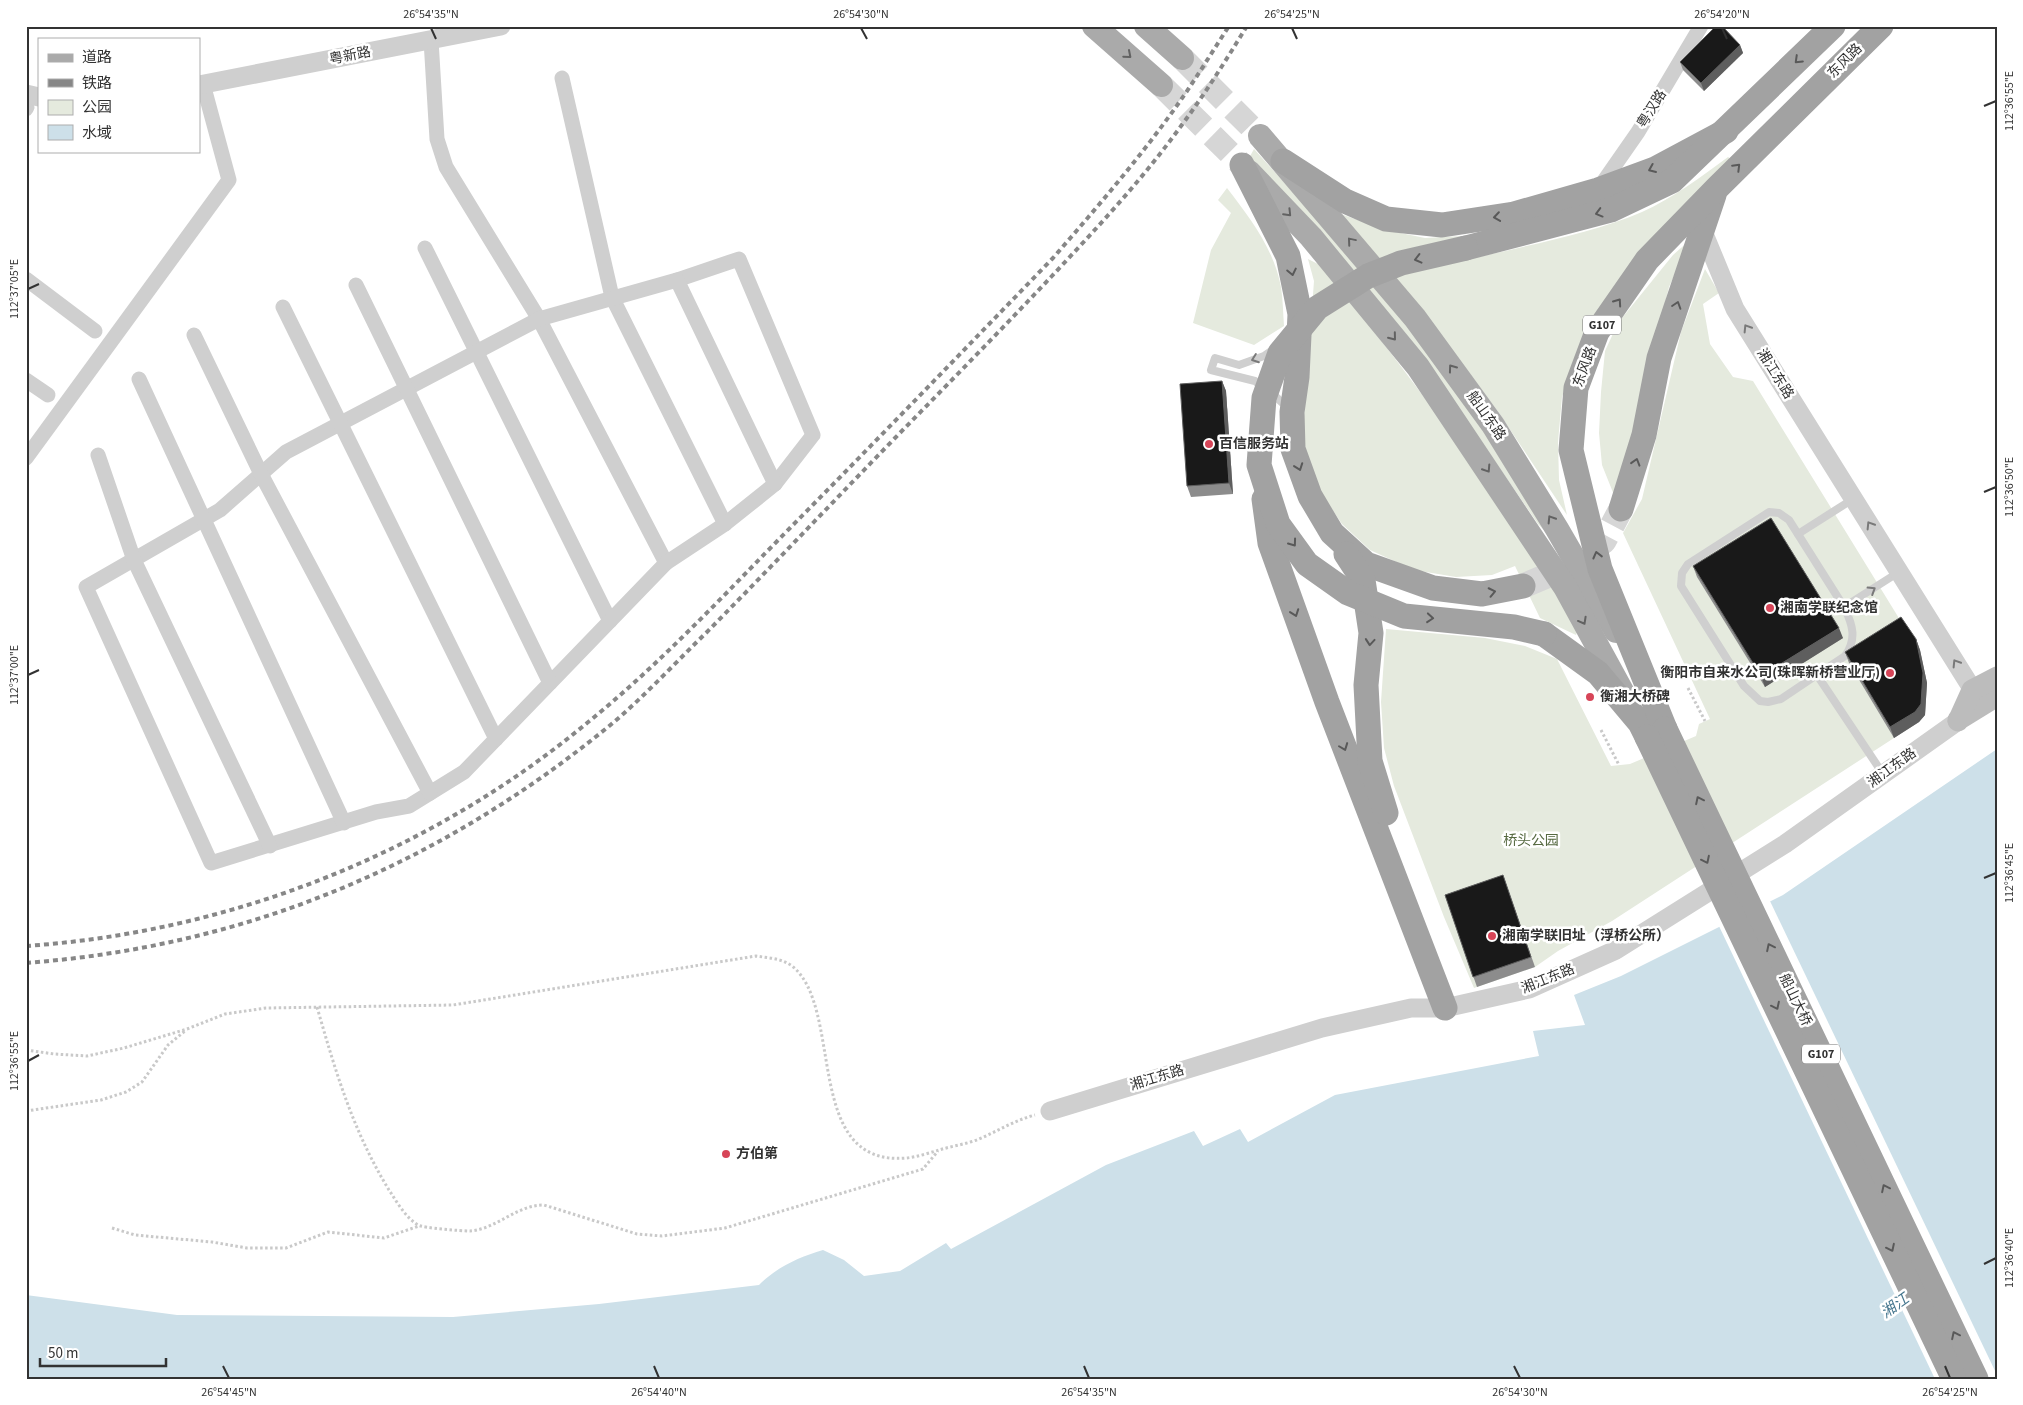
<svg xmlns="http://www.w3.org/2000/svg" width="2023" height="1405" viewBox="0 0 2023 1405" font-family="'Source Sans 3','Noto Sans SC',sans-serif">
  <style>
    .green { fill: #e5eade }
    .water { fill: #cde0e9 }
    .pier { fill: #fff }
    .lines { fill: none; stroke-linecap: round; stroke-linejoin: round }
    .primary-tunnel { stroke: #d6d6d6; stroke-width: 24; stroke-dasharray: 24 12; stroke-linecap: butt }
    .trunk-tunnel { stroke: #d6d6d6; stroke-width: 25; stroke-dasharray: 25 12; stroke-linecap: butt }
    .path { stroke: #c9c9c9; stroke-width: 3; stroke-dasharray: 2.5 2.5; stroke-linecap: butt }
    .service { stroke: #cfcfcf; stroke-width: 8 }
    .minor { stroke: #cfcfcf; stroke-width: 15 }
    .tertiary { stroke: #cfcfcf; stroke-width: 19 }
    .secondary { stroke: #bcbcbc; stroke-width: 21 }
    .primary { stroke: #aaa; stroke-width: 24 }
    .trunk { stroke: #a2a2a2; stroke-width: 25 }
    .rail { stroke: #878787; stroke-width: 4; stroke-dasharray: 5 4; stroke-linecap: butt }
    .trunk-bridge { stroke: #a2a2a2; stroke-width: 25 }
    .wall { fill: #8c8c8c }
    .shaded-wall { fill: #5e5e5e }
    .building { fill: #191919; stroke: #5e5e5e }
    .oneway { stroke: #626262 }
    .oneway2 { stroke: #595959 }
    .oneway3 { stroke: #797979 }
    .ticks { fill: none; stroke: #323232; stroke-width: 2 }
    .poi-dot { fill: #d74558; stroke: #fff; stroke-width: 2 }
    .labels { text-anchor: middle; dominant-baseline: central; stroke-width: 5; stroke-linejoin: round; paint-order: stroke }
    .shield { fill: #fff; stroke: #707070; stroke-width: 1 }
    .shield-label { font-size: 12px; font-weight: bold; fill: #323232 }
    .street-label { font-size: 14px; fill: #323232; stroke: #fff }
    .poi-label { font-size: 14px; font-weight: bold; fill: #323232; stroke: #fff; text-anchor: start }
    .park-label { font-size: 14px; fill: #576a42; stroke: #fff }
    .water-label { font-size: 15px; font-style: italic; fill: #45768e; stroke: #fff }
    .neatline { fill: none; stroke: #323232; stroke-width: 2 }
    .ticks-label { font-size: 12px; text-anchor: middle; fill: #323232 }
  </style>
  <rect width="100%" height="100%" fill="#fff"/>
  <g class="green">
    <polygon points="1254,149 1353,259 1470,404 1544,530 1538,524 1461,412 1249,158"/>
    <path d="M 1728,157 L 1734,161 L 1576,354 L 1562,397 L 1558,442 L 1559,480 L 1567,515 L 1499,413 L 1438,331 L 1338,213 L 1386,230 L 1425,238 L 1463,236 L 1470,259 C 1527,245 1588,235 1642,212 C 1673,198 1701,177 1728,157 Z"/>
    <path d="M 1227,188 C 1250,218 1274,249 1281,287 C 1283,300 1283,313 1284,326 L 1254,345 L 1193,323 L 1211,250 L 1231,213 L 1218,200 Z"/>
    <polygon points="1690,240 1669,287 1616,500 1602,465 1599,433 1601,392 1605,351 1618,323 1673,255"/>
    <path d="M 1308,259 L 1322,266 C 1387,346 1449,428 1506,513 C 1532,551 1554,591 1578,629 L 1576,635 L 1540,618 L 1515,566 L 1492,575 L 1456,577 L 1414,570 L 1370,550 L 1342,524 L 1317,487 L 1302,443 L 1314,281 Z"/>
    <polygon points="1705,269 1719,293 1703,304 1710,344 1733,377 1753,381 1905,628 1894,738 1612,921 1558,951 1535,967 1474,988 1444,917 1394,786 1384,748 1381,702 1386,629 1485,638 1525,646 1557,659 1611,766 1630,764 1696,736 1699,724 1710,719 1623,533 1642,499 1681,332"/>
  </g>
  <path class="water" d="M 1997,749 L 1997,1379 L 26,1379 L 26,1295 L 177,1315 L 453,1317 L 599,1304 L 759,1285 C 777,1267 799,1257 823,1250 L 844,1260 L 864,1276 L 900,1271 L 946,1243 L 951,1249 L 1106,1165 L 1194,1131 L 1203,1146 L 1240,1129 L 1248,1142 L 1335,1095 L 1539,1056 L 1533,1031 L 1585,1025 L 1574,995 L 1621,976 L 1783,895 Z"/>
  <polygon class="pier" points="1769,899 1997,1375 1997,1379 1935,1379 1718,924"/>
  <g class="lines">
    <g class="primary-tunnel">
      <polyline points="1182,58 1260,136"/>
      <polyline points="1161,85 1242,165"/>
    </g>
    <polyline class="trunk-tunnel" points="1523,586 1568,567 1604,541 1621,509"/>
    <g class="path">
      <polyline points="1688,688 1705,721"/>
      <polyline points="1601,730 1619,765"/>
      <path d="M 317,1007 C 336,1073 353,1131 389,1190 C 397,1202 405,1217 418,1225 C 422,1228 463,1231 470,1231 C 497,1229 516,1205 544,1205 L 637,1234 L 662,1236 L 725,1228 L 923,1169 L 938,1151"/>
      <path d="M 26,1050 L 54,1054 L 87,1056 L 124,1048 L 187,1029 L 225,1014 L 266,1008 L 453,1005 L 756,956 C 768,958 781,958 792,966 C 845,1008 802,1167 906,1158 C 917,1157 929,1153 939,1150 C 952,1146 967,1144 979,1139 C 998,1131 1015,1120 1035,1115"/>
      <polyline points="26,1111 101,1100 126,1092 142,1082 168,1045 185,1031"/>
      <polyline points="112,1228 135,1235 212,1242 247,1248 286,1248 328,1232 384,1238 419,1226"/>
    </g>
    <g class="service">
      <polyline points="1274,349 1264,356 1239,365 1215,358 1211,370 1255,381 1276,397 1287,407"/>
      <path d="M 1769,512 L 1779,513 L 1789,520 L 1844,607 C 1853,625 1857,639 1845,656 L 1781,699 L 1768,702 L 1760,701 L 1744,686 L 1681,586 L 1682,573 L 1688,564 Z"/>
      <polyline points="1798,534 1853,499"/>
      <polyline points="1844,607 1899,572"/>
      <polyline points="1817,675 1883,774"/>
    </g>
    <g class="minor">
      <polyline points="431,40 437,139 446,167 539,319 666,563"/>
      <polyline points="562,78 612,297 725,524"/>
      <polyline points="26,109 27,107"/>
      <polyline points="1599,188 1638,132 1701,26"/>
      <polyline points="425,248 610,621"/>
      <polygon points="739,259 813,435 775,484 725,524 666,563 464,772 409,806 376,812 211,863 86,587 220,510 286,452 539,319 677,280"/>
      <polyline points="26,279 95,331"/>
      <polyline points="677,280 775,484"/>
      <polyline points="356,285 550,683"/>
      <polyline points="283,307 496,739"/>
      <polyline points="194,335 261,474 430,793"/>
      <polyline points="139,379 344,823"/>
      <polyline points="26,380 48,395"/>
      <polyline points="98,455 134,560 270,846"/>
      <polyline points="26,458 229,180 203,84"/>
    </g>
    <g class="tertiary">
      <polyline points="199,85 501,26"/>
      <polyline points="26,94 39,97"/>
      <polyline points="1702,229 1735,309 1981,703"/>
      <polyline points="1050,1111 1322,1028 1411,1008 1445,1008 1529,989 1616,950 1785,844 1958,721"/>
    </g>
    <g class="secondary">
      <polyline points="1958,720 1997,696"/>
      <polyline points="1958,721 1972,690 1997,677"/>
    </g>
    <g class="primary">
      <polyline points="1094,26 1161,85"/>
      <polyline points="1146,26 1182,58"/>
      <polyline points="1260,136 1415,318 1493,425 1557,529 1616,631"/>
      <polyline points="1249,172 1311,237 1418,367 1565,587 1623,693"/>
    </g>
    <g class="trunk">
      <polyline points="1283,161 1345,201 1386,219 1442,225 1514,214 1598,190 1655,169 1726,131"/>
      <polyline points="1242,165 1288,256 1300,314 1297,377 1292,412 1293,449 1310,496 1332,533 1366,564 1433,588 1482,594 1523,586"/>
      <polyline points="1466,248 1611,210 1672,181 1833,26"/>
      <polyline points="1264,499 1270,543 1327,702 1445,1008"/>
      <polyline points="1621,509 1644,435 1659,358 1714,195"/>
      <polyline points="1346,554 1363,580 1371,633 1366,685 1370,761 1386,813"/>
      <polyline points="1544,634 1598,673 1640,723 1647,737"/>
      <polyline points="1665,729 1600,569 1571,450 1576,388 1597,332 1647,260 1717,188 1881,26"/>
    </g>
    <g class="rail">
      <path d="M 26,946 C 230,932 429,854 587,723 C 660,664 724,595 790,528 C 878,439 965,349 1053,258 C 1099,205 1145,152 1185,94 C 1200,72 1214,49 1229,26"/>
      <path d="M 26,963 C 247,946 437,866 608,727 C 643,698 674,664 706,633 C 770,568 832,503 895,438 C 947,385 1000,331 1051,277 C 1096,229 1142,180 1181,126 C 1205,94 1226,60 1247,26"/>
    </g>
    <g class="trunk-bridge">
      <polyline points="1466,248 1401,263 1368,276 1317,308 1280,353 1264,398 1259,465 1278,524 1307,564 1348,593 1404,616 1514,627 1544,634"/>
      <polyline points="1665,729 1976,1379"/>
      <polyline points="1647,737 1954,1379"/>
    </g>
  </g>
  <g class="wall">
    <polygon points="1740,45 1743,53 1704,91 1683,70 1680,62"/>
    <polygon points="1222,381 1226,391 1233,494 1191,497 1187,486"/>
    <polygon points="1693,566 1843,638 1765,687 1697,577"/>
    <polygon points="1916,639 1920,650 1927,683 1925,715 1919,722 1894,738 1849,663 1845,652"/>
    <polygon points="1503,875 1535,967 1477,987 1445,895"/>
  </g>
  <g class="shaded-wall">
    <polygon points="1740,45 1743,53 1704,91 1701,83"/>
    <polygon points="1222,381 1226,391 1233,494 1229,483"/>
    <polygon points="1839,628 1843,638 1765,687 1761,676"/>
    <polygon points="1916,639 1920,650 1927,683 1925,715 1919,722 1894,738 1890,727"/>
  </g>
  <g class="building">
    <polygon points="1716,26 1722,26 1740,45 1701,83 1680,62"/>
    <polygon points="1222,381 1229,483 1187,486 1180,384"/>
    <polygon points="1771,518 1839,628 1761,676 1693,566"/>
    <polygon points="1901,617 1916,639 1923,673 1921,704 1915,712 1890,727 1845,652"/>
    <polygon points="1503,875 1531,957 1473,977 1445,895"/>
  </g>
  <defs><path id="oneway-chevron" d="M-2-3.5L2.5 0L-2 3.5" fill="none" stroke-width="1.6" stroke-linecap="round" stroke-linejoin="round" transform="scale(1.25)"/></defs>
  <g class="oneway">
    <use href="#oneway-chevron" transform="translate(1128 55) rotate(41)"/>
    <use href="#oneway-chevron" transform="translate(1288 213) rotate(46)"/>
    <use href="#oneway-chevron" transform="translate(1351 241) rotate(-130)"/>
    <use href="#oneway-chevron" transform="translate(1393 337) rotate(51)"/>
    <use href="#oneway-chevron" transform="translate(1452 368) rotate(-126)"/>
    <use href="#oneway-chevron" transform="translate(1487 469) rotate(57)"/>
    <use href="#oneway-chevron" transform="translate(1551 519) rotate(-122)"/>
    <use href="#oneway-chevron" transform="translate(1583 621) rotate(61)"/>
  </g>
  <g class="oneway2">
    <use href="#oneway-chevron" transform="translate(1798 60) rotate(136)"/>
    <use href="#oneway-chevron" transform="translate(1737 167) rotate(-45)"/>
    <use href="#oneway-chevron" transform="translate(1652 169) rotate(157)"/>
    <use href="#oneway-chevron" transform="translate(1599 213) rotate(165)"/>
    <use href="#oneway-chevron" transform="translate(1497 217) rotate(172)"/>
    <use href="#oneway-chevron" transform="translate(1418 259) rotate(166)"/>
    <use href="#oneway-chevron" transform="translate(1292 272) rotate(78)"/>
    <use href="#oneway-chevron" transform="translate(1618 302) rotate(-55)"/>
    <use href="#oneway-chevron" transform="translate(1677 305) rotate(-72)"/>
    <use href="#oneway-chevron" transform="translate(1636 462) rotate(-73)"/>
    <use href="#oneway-chevron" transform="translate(1299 467) rotate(70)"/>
    <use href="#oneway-chevron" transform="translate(1293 543) rotate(54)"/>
    <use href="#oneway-chevron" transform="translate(1597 555) rotate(-104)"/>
    <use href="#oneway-chevron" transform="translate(1492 592) rotate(-12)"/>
    <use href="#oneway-chevron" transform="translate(1295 613) rotate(70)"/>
    <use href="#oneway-chevron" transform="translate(1430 618) rotate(5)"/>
    <use href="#oneway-chevron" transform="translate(1370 642) rotate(95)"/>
    <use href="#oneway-chevron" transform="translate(1344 747) rotate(69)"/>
    <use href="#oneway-chevron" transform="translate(1699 800) rotate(-116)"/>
    <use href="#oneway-chevron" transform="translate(1706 860) rotate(64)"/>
    <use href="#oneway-chevron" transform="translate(1770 947) rotate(-116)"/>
    <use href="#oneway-chevron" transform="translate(1776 1006) rotate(64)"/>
    <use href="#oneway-chevron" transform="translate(1885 1188) rotate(-116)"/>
    <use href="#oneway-chevron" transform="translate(1891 1248) rotate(64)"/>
    <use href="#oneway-chevron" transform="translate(1955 1335) rotate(-116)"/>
  </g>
  <g class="oneway3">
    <use href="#oneway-chevron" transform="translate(1747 328) rotate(-122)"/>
    <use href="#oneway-chevron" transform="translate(1255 359) rotate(160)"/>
    <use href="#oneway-chevron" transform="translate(1870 525) rotate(-122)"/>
    <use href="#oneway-chevron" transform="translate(1872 590) rotate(-32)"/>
    <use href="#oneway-chevron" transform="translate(1956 663) rotate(-122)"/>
  </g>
  <path class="ticks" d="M 431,28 L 436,39M 861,28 L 867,39M 1292,28 L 1297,39M 1722,28 L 1727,39M 1984,106 L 1996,101M 28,289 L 39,284M 1984,492 L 1996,487M 28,675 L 39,670M 1984,878 L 1996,873M 28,1061 L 39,1055M 1984,1264 L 1996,1258M 223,1366 L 229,1378M 654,1366 L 659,1378M 1084,1366 L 1089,1378M 1514,1366 L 1520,1378M 1945,1366 L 1950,1378"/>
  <g class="poi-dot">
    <circle cx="1209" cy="444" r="5"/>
    <circle cx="1770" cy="608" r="5"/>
    <circle cx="1890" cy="673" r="5"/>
    <circle cx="1590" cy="697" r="5"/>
    <circle cx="1492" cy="936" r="5"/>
    <circle cx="726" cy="1154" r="5"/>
  </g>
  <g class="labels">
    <g class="shield">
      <rect x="1583" y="315.5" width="38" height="19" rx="4"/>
      <rect x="1802" y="1044.5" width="38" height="19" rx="4"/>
    </g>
    <g class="shield-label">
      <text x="1602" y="325">G107</text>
      <text x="1821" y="1054">G107</text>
    </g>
    <g class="street-label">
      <text transform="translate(350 56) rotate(-11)">粤新路</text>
      <text transform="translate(1845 61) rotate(-45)">东风路</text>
      <text transform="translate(1652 109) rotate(-58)">粤汉路</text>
      <text transform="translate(1585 367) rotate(-70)">东风路</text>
      <text transform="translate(1775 374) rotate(58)">湘江东路</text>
      <text transform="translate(1486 416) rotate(55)">船山东路</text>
      <text transform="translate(1892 768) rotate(-36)">湘江东路</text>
      <text transform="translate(1548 979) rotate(-22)">湘江东路</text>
      <text transform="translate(1795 1000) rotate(64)">船山大桥</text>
      <text transform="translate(1157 1078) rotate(-17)">湘江东路</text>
    </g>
    <g class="poi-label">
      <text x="1219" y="444">百信服务站</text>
      <text x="1780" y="608">湘南学联纪念馆</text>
      <text x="1880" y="673" text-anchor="end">衡阳市自来水公司(珠晖新桥营业厅)</text>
      <text x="1600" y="697">衡湘大桥碑</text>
      <text x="1502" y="936">湘南学联旧址（浮桥公所）</text>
      <text x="736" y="1154">方伯第</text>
    </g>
    <g class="park-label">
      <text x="1531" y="841">桥头公园</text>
    </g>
    <g class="water-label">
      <text transform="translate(1895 1306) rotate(-36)">湘江</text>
    </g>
  </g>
  <rect width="2023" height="1405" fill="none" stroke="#ffffff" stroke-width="55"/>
  <rect x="38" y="38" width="162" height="115" fill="#ffffff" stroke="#adadad"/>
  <rect x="48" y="54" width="25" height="8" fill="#aaaaaa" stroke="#adadad"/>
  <text x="82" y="62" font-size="15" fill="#323232">道路</text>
  <rect x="48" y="79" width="25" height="8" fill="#878787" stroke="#adadad"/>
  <text x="82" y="88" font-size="15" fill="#323232">铁路</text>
  <rect x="48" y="100" width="25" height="15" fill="#e5eade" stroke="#adadad"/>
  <text x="82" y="112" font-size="15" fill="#323232">公园</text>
  <rect x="48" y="125" width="25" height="15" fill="#cde0e9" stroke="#adadad"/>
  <text x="82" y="138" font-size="15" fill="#323232">水域</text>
  <path d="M40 1358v8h126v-8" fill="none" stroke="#323232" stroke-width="2.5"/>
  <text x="48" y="1358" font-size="15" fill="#323232" stroke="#ffffff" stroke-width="4" paint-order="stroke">50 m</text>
  <rect x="28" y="28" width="1968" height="1350" class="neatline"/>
  <g class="ticks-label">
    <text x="431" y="18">26°54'35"N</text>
    <text x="861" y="18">26°54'30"N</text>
    <text x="1292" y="18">26°54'25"N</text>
    <text x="1722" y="18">26°54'20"N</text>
    <text transform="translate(2009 101) rotate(-90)" y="4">112°36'55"E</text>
    <text transform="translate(14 289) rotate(-90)" y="4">112°37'05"E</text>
    <text transform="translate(2009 487) rotate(-90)" y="4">112°36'50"E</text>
    <text transform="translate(14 675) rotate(-90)" y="4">112°37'00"E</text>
    <text transform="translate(2009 873) rotate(-90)" y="4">112°36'45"E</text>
    <text transform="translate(14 1061) rotate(-90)" y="4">112°36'55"E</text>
    <text transform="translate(2009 1258) rotate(-90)" y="4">112°36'40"E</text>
    <text x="229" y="1396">26°54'45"N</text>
    <text x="659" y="1396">26°54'40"N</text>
    <text x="1089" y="1396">26°54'35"N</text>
    <text x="1520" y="1396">26°54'30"N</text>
    <text x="1950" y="1396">26°54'25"N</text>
  </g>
</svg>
